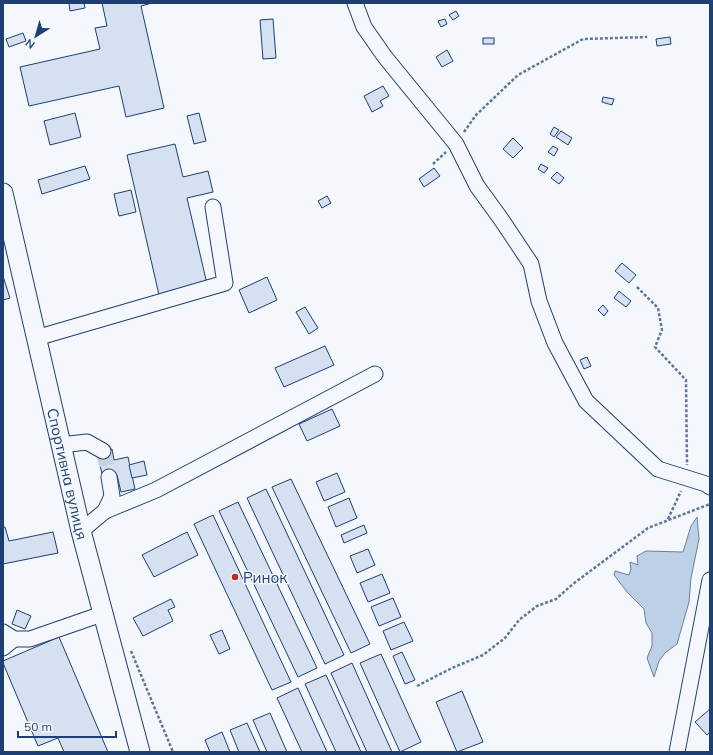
<svg xmlns="http://www.w3.org/2000/svg" width="713" height="755" viewBox="0 0 713 755" font-family="Mulish,sans-serif">
  <style>
    .water { fill: #bed0e5; stroke: #687fa3 }
    .building { fill: #d5e0f0; stroke: #1d3f73 }
    .lines { fill: none; stroke-linecap: round; stroke-linejoin: round }
    .minor-tunnel { stroke: #c9d2e0; stroke-width: 15; stroke-dasharray: 15 8; stroke-linecap: butt }
    .minor-casing { stroke: #1d3f73; stroke-width: 17 }
    .major-casing { stroke: #1d3f73; stroke-width: 21 }
    .path { stroke: #5e769c; stroke-width: 2.5; stroke-dasharray: 3 2; stroke-linecap: butt }
    .minor { stroke: #f4f7fb; stroke-width: 15 }
    .major { stroke: #f4f7fb; stroke-width: 19 }
    .poi-dot { fill: #c62828; stroke: #f4f7fb; stroke-width: 1.5 }
    .labels { text-anchor: middle; dominant-baseline: central; stroke-width: 3; stroke-linejoin: round; paint-order: stroke }
    .street-label { font-size: 15px; fill: #1d3f73; stroke: #f4f7fb }
    .poi-label { font-size: 15px; fill: #1d3f73; stroke: #f4f7fb; text-anchor: start }
  </style>
  <rect width="100%" height="100%" fill="#f4f7fb"/>
  <polygon class="water" points="697,517 699,539 691,578 689,602 677,644 665,653 659,661 654,677 647,658 652,646 652,633 646,623 644,609 627,592 614,575 615,571 629,575 631,569 630,562 638,565 637,556 646,551 683,552 691,526"/>
  <g class="building">
    <polygon points="69,3 84,3 85,8 70,11"/>
    <polygon points="102,3 152,3 141,6 164,108 126,117 119,86 29,106 20,67 100,49 95,28 107,26"/>
    <polygon points="456,11 459,16 453,20 449,15"/>
    <polygon points="273,19 276,58 263,59 260,20"/>
    <polygon points="445,19 447,24 441,27 438,21"/>
    <polygon points="23,33 26,41 9,47 6,39"/>
    <polygon points="670,37 671,44 657,46 656,39"/>
    <rect x="483" y="38" width="11" height="6"/>
    <polygon points="447,50 453,61 442,67 436,57"/>
    <polygon points="383,86 389,96 380,101 383,106 372,112 364,96"/>
    <polygon points="603,97 614,99 612,105 602,102"/>
    <polygon points="75,113 81,137 50,145 44,121"/>
    <polygon points="199,113 206,141 194,144 187,116"/>
    <polygon points="554,127 559,130 554,137 550,134"/>
    <polygon points="561,131 572,138 568,145 556,137"/>
    <polygon points="513,138 523,148 513,158 503,149"/>
    <polygon points="175,144 183,177 208,171 213,192 187,198 207,284 159,295 127,155"/>
    <polygon points="553,146 558,149 554,156 548,152"/>
    <polygon points="541,164 548,168 544,173 538,169"/>
    <polygon points="85,166 90,179 42,194 38,180"/>
    <polygon points="434,168 440,176 424,187 419,179"/>
    <polygon points="557,172 564,178 559,184 551,178"/>
    <polygon points="131,190 136,212 119,216 114,194"/>
    <polygon points="327,196 331,203 322,208 318,201"/>
    <polygon points="622,263 636,275 629,283 615,271"/>
    <polygon points="3,276 10,298 3,300"/>
    <polygon points="267,277 277,300 249,313 239,290"/>
    <polygon points="619,291 631,301 626,307 614,298"/>
    <polygon points="603,305 608,311 604,316 598,310"/>
    <polygon points="305,307 318,328 309,334 296,312"/>
    <polygon points="325,346 334,365 284,387 275,368"/>
    <polygon points="587,357 591,366 584,369 580,360"/>
    <polygon points="332,409 340,426 307,441 299,424"/>
    <polygon points="112,449 114,460 128,457 135,489 121,492 117,475 103,478 97,452"/>
    <polygon points="144,461 147,475 132,478 129,465"/>
    <polygon points="337,473 345,492 324,501 316,482"/>
    <polygon points="291,479 370,644 351,653 272,487"/>
    <polygon points="266,489 344,655 325,664 247,498"/>
    <polygon points="349,498 357,518 336,527 328,507"/>
    <polygon points="238,502 317,668 298,677 219,511"/>
    <polygon points="213,515 291,682 272,690 194,524"/>
    <polygon points="364,525 367,533 344,543 341,535"/>
    <polygon points="3,527 5,527 9,541 53,532 58,553 3,564"/>
    <polygon points="187,532 198,555 154,577 142,555"/>
    <polygon points="368,549 375,565 357,573 350,556"/>
    <polygon points="382,574 390,593 368,602 360,583"/>
    <polygon points="393,598 401,617 379,626 371,607"/>
    <polygon points="171,599 175,607 168,610 173,621 143,636 133,618"/>
    <polygon points="17,610 31,616 25,629 12,624"/>
    <polygon points="404,622 413,641 391,650 383,631"/>
    <polygon points="222,630 230,649 219,654 210,635"/>
    <polygon points="59,637 108,752 64,752 58,738 38,746 3,663 3,661"/>
    <polygon points="402,652 415,680 405,684 393,656"/>
    <polygon points="381,654 421,742 400,752 360,663"/>
    <polygon points="352,663 392,752 367,752 331,673"/>
    <polygon points="326,675 361,752 336,752 305,684"/>
    <polygon points="298,688 327,752 302,752 277,698"/>
    <polygon points="462,691 483,742 457,752 436,702"/>
    <polygon points="710,709 710,732 707,735 695,722"/>
    <polygon points="270,713 287,752 267,752 253,720"/>
    <polygon points="247,723 260,752 239,752 230,730"/>
    <polygon points="222,732 230,752 210,752 205,740"/>
  </g>
  <g class="lines">
    <polyline class="minor-tunnel" points="103,451 109,477"/>
    <g class="minor-casing">
      <g id="minor">
        <polyline points="355,3 364,27 385,57 456,144 477,186 501,219 531,264 539,301 555,343 586,401 658,469 706,484 710,487"/>
        <polyline points="36,338 225,283 213,207"/>
        <polyline points="61,445 87,442 103,451"/>
        <polyline points="105,511 156,490 375,374"/>
        <polyline points="81,531 105,511 112,496 109,477"/>
        <polyline points="3,632 14,639 30,639 102,614"/>
        <polyline points="3,648 14,639"/>
        <polyline points="677,752 710,580"/>
      </g>
    </g>
    <g class="major-casing">
      <g id="major">
        <path id="s1" d="M 3,193 L 81,531 L 140,752"/>
      </g>
    </g>
    <g class="path">
      <polyline points="464,132 476,115 518,75 583,39 647,37"/>
      <polyline points="433,164 446,152"/>
      <polyline points="637,287 658,308 662,330 655,347 686,380 687,465"/>
      <polyline points="668,519 681,491"/>
      <polyline points="131,651 173,752"/>
      <polyline points="417,686 452,668 483,655 505,638 519,620 537,606 556,599 573,584 648,528 710,504"/>
    </g>
    <use href="#minor" class="minor"/>
    <use href="#major" class="major"/>
  </g>
  <circle class="poi-dot" cx="235" cy="577" r="4"/>
  <g class="labels">
    <g class="street-label">
      <text stroke="none"><textPath href="#s1" startOffset="288">Спортивна вулиця</textPath></text>
    </g>
    <g class="poi-label">
      <text x="243" y="577">Ринок</text>
    </g>
  </g>
  <rect width="713" height="755" fill="none" stroke="#1d3f73" stroke-width="8"/>
  <g transform="translate(36 36) rotate(217)" stroke="#f4f7fb" stroke-width="3" paint-order="stroke">
  <path d="M0-3L7 15L0 10L-7 15Z" fill="#1d3f73"/>
  <text y="-6" font-size="11" font-weight="bold" text-anchor="middle" fill="#1d3f73">N</text>
  </g>
  <path d="M18 731v6h98v-6" fill="none" stroke="#1d3f73" stroke-width="2"/>
  <text x="24" y="731" font-size="12" fill="#1d3f73" stroke="#f4f7fb" stroke-width="3" paint-order="stroke">50 m</text>
</svg>
